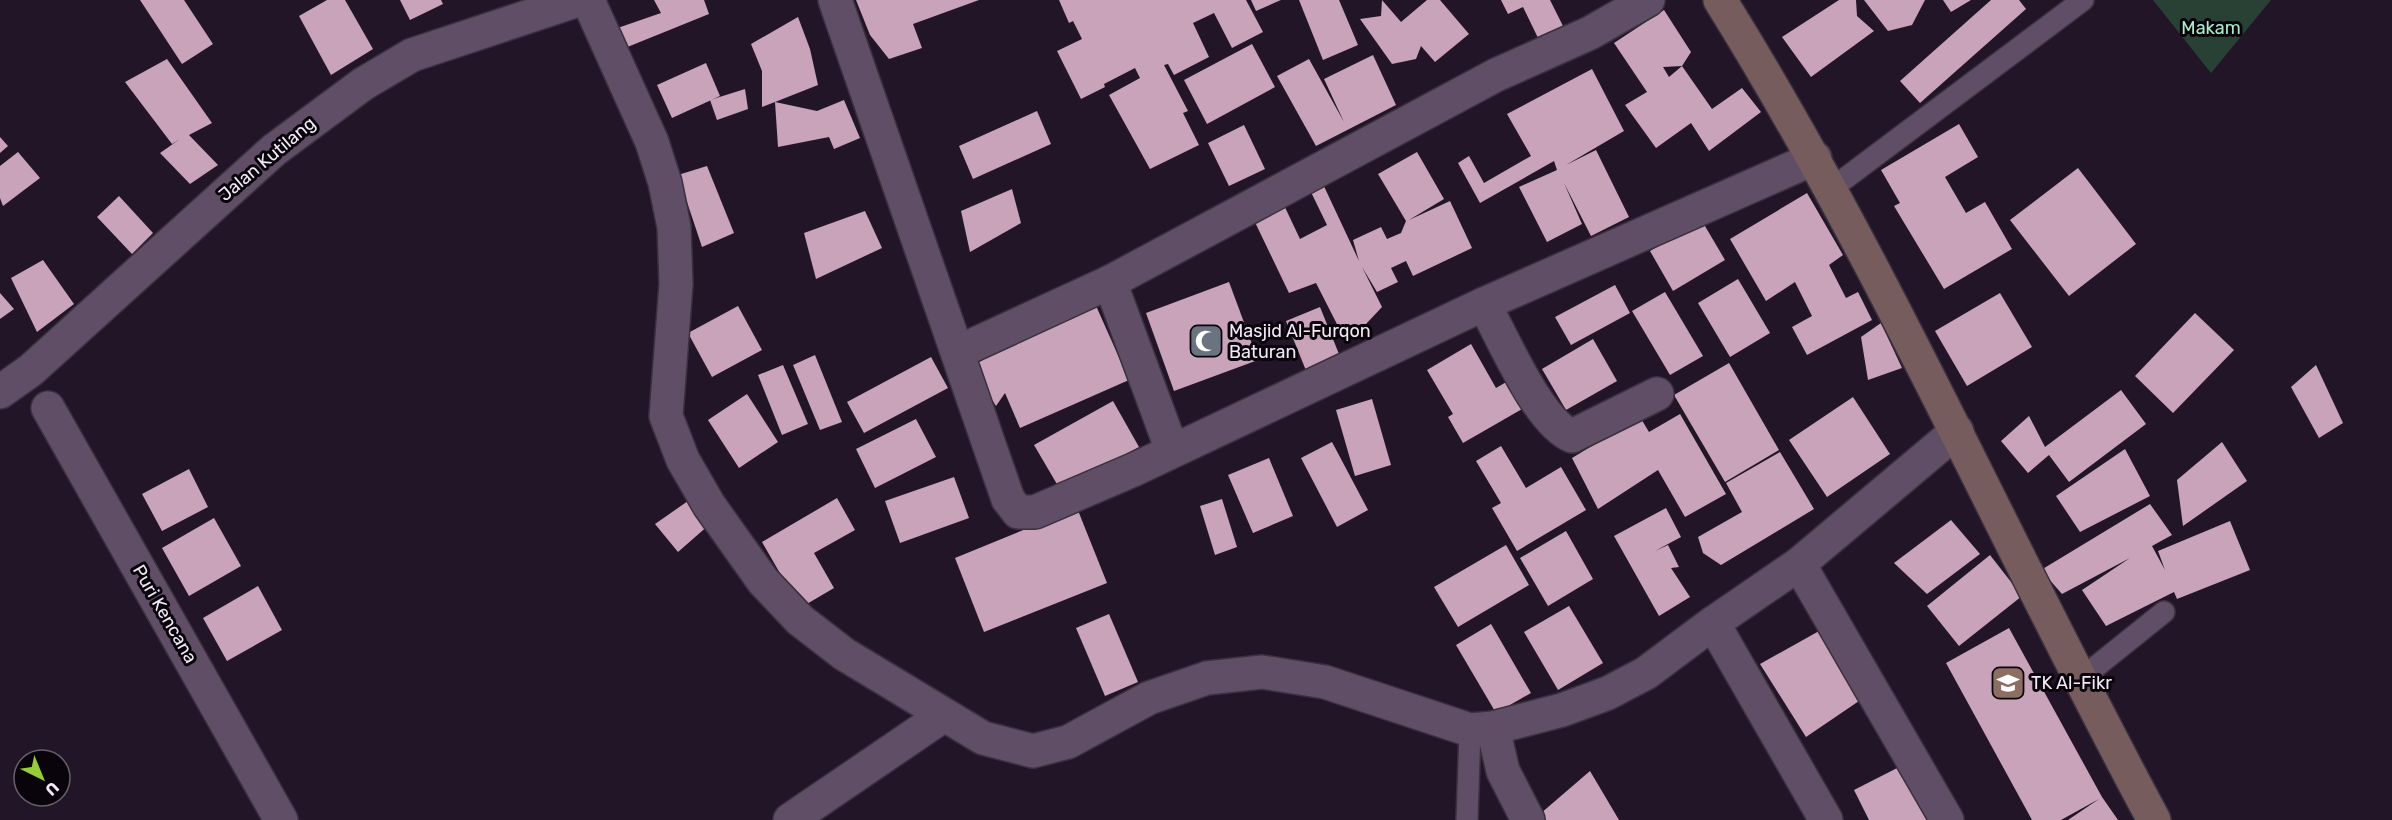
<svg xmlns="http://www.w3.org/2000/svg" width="2392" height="820" viewBox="0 0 2392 820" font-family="Rubik,sans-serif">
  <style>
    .green { fill: #294135 }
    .building { fill: #c9a3ba }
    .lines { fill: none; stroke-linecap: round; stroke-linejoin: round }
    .lane-casing { stroke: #3a303e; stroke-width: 24 }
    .street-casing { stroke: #3a303e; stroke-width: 36 }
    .secondary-casing { stroke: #3a303e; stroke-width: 36 }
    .lane { stroke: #5f4e65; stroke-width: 21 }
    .street { stroke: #5f4e65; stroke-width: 33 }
    .secondary { stroke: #765c5c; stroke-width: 33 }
    .labels { text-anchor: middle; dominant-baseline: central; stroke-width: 6; stroke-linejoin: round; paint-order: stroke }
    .park-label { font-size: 18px; fill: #a8edca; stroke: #09040b }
    .street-label { font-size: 18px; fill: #f3e9f6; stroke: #09040b }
    .poi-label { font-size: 18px; fill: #f3e9f6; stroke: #09040b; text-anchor: start }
  </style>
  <rect width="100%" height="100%" fill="#231528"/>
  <polygon class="green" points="2153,0 2271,0 2211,73"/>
  <g class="building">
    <polygon points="140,0 184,0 213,44 182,64"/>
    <polygon points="327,0 345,0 373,49 331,75 299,16"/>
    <polygon points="400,0 441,0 443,4 410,20"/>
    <polygon points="654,0 704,0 709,14 620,50 609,31 661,13"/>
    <polygon points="856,0 979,0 913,24 922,48 889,59 870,35"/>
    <polygon points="1059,0 1246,0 1263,32 1232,48 1214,13 1193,23 1209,57 1174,75 1168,64 1164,65 1188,111 1183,113 1199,145 1150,169 1109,95 1140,78 1135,68 1104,84 1105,87 1081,99 1057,51 1082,39 1073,21 1069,23"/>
    <polygon points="1251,0 1281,0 1256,11"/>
    <polygon points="1299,0 1339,0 1358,45 1323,60"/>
    <polygon points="1382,0 1401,22 1427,0 1440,0 1469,34 1435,62 1421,46 1416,59 1392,64 1360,19 1381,16"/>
    <polygon points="1501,0 1550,0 1564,28 1539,40 1523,7 1508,14"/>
    <polygon points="1839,0 1856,0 1857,16 1874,31 1811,77 1782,37"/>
    <polygon points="1864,0 1925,0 1912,25 1888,31"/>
    <polygon points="1943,0 1971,0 1951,12"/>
    <polygon points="1991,0 2019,0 2026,9 1920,103 1900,81"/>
    <polygon points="1664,10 1691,52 1682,66 1663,67 1669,77 1682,66 1712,109 1742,88 1761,112 1709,151 1691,123 1656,148 1625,105 1647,92 1614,43"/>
    <polygon points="798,17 810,49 818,85 775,102 817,111 844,100 860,138 834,149 829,137 778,147 775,102 762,107 762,71 751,44"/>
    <polygon points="1252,44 1275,87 1207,124 1184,80"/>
    <polygon points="1373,55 1396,105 1316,146 1277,76 1309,59 1344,122 1324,79"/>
    <polygon points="167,59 212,123 189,135 218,165 190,184 160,153 180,139 172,144 125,82"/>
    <polygon points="706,63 720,96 672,118 657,85"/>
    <polygon points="1592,69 1624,131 1566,165 1596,150 1629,217 1591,236 1564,183 1582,224 1547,242 1519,187 1557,170 1554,161 1480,203 1458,163 1469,156 1484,183 1531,156 1507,114"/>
    <polygon points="745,89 748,109 717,120 710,100"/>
    <polygon points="1037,111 1051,144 973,179 959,146"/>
    <polygon points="1959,124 1978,157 1945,177 1966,213 1985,202 2012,249 1944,289 1894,206 1900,203 1881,170"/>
    <polygon points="1244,125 1265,169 1229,186 1208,143"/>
    <polygon points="0,137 8,146 0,153"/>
    <polygon points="18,152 40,178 3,206 0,198 0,166"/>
    <polygon points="1417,152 1444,199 1409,220 1450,201 1472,248 1413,276 1406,261 1391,268 1398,282 1377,292 1362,267 1382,307 1366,324 1340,330 1316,283 1289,293 1252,216 1282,201 1300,239 1327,225 1309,188 1322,182 1359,261 1353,240 1381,227 1387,239 1401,233 1406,221 1378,174"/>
    <polygon points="707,166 734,233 702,247 678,175"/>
    <polygon points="2078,168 2136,244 2069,296 2010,220"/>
    <polygon points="1012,189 1021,223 970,252 961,211"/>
    <polygon points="1807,193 1843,255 1829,265 1846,298 1858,292 1872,320 1807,355 1792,327 1812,316 1795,282 1766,301 1730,239"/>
    <polygon points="119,196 153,233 132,254 97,217"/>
    <polygon points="865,211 882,248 816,279 804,233"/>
    <polygon points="1702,221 1725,260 1673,291 1650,251"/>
    <polygon points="43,260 74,304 37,332 11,278"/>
    <polygon points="1738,279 1770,333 1730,357 1698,303"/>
    <polygon points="1229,282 1258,360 1174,391 1146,313"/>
    <polygon points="1615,285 1630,313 1571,345 1555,317"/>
    <polygon points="1665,292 1703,356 1670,375 1632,311"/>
    <polygon points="0,293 14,309 0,319"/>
    <polygon points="2000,293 2032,347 1967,386 1935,331"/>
    <polygon points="1093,299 1129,380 1020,428 1005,393 996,406 971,367 1006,346"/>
    <polygon points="738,306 762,350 712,377 688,333"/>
    <polygon points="1320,307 1341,359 1307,373 1286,321"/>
    <polygon points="2195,313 2234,350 2173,413 2135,376"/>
    <polygon points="1881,323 1902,368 1868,380 1861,337"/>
    <polygon points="1593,339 1617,381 1566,410 1542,369"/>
    <polygon points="1471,344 1496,388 1520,374 1536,401 1463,443 1448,417 1453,414 1427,370"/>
    <polygon points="815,355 842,422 820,430 793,365"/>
    <polygon points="931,357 948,388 864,433 847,402"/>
    <polygon points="1729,363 1779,450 1725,482 1674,395"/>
    <polygon points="783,365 808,424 782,435 758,375"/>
    <polygon points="2316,365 2343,423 2319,438 2291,387"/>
    <polygon points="2121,390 2146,424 2069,482 2049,455 2028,473 2001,441 2029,416 2045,447"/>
    <polygon points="747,394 778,442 739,468 708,420"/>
    <polygon points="1853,397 1890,454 1827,497 1789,440"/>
    <polygon points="1372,399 1391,465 1355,476 1336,410"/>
    <polygon points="1113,401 1139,447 1061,491 1034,445"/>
    <polygon points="1680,414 1726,494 1685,517 1658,470 1598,509 1572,458 1640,417 1649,432"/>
    <polygon points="916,419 936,457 875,488 856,449"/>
    <polygon points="1332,442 1368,510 1337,527 1301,458"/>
    <polygon points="2222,442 2247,481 2183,526 2177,480"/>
    <polygon points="1501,446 1526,488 1561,467 1586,510 1517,551 1492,508 1501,503 1476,461"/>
    <polygon points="2125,449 2150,496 2080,532 2056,496"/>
    <polygon points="1780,452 1814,509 1721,565 1703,553 1698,537 1742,512 1726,483"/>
    <polygon points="1269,458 1293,516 1253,533 1228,475"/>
    <polygon points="189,469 208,507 162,531 142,494"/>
    <polygon points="954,477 969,518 900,543 885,501"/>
    <polygon points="837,498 855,530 814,553 834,588 800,608 762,542"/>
    <polygon points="1222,499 1237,547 1215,555 1200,506"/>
    <polygon points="688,501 710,524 678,552 655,524"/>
    <polygon points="2150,504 2172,535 2152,546 2165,570 2158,551 2230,521 2250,570 2177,599 2174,592 2106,626 2082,590 2130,558 2062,594 2041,570"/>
    <polygon points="1077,508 1107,583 984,632 955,558"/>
    <polygon points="1666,508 1681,537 1655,551 1668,545 1679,567 1671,568 1690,597 1659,616 1614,536"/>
    <polygon points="214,518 241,566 189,596 162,548"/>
    <polygon points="1951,520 1980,554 1927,594 1894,563"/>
    <polygon points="1566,531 1593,579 1548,606 1520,558"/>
    <polygon points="1506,545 1529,585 1458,627 1434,587"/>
    <polygon points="1990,555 2022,596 1959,646 1927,606"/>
    <polygon points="258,586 282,630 227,661 203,618"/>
    <polygon points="1569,606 1603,663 1558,690 1524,632"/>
    <polygon points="1109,614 1138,682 1105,696 1076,628"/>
    <polygon points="1491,624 1531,693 1496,713 1456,645"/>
    <polygon points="1828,626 1859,701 1806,737 1760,664"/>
    <polygon points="2009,628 2102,797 2118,820 2068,820 2099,799 2061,820 2032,820 1946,663"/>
    <polygon points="1905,764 1933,820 1869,820 1854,790"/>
    <polygon points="1590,771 1619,820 1544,820 1540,814"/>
  </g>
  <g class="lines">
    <g class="lane-casing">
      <g id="lane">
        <polyline points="1831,189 2083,0"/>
        <polyline points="2078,681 2164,612"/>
        <polyline points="1467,820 1470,730"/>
      </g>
    </g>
    <g class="street-casing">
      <g id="street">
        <polyline points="588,0 652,142 665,183 674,227 676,284 666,416 683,460 709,505 763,581 800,620 844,654 983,738 1033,751 1068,742 1149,698 1207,678 1262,672 1325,682 1470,730 1493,728 1562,710 1608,693 1646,673 1713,623 1799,564 1957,431"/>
        <polyline points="835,0 1008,499 1018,512 1035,512 1133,470 1484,304 1815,158"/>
        <polyline points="1110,282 1172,450"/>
        <path d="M 1484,304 C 1503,338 1538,422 1572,436 L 1657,394"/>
        <polyline points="958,352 1110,282 1496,75 1590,33 1648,0"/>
        <polyline points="0,392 31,370 274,150 363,84 412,55 578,0"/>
        <polyline points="48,408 281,820"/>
        <polyline points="1799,564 1947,820"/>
        <polyline points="1713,623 1826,820"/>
        <polyline points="1493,728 1503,771 1528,820"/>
        <polyline points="790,820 944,715"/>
      </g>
    </g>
    <g class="secondary-casing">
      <path id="secondary" d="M 1720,0 C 1884,263 2007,548 2154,820"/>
    </g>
    <use href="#lane" class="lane"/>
    <use href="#street" class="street"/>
    <use href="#secondary" class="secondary"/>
  </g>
  <defs>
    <g id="mosque-square" transform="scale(1.725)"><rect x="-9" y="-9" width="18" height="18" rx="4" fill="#6b7280" stroke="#09040b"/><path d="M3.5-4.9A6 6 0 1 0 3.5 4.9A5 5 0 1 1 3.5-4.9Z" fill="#fff"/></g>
    <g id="school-square" transform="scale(1.725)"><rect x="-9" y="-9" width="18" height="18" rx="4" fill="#8d6e63" stroke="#09040b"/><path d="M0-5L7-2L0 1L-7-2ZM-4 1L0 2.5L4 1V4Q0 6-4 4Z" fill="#fff"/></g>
  </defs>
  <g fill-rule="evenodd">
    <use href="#mosque-square" x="1206" y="341"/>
    <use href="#school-square" x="2008" y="683"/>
  </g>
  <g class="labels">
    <g class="park-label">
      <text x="2211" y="28">Makam</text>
    </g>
    <g class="street-label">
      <text transform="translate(267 159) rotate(-40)">Jalan Kutilang</text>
      <text transform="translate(165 614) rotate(60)">Puri Kencana</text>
    </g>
    <g class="poi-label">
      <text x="1229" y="331">Masjid Al-Furqon<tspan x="1229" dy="21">Baturan</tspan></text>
      <text x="2031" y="683">TK Al-Fikr</text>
    </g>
  </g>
  <g transform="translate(42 778) rotate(137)"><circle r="28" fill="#09040b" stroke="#676069" stroke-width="1.5"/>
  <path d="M0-4.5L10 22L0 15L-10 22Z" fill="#97cc38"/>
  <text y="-9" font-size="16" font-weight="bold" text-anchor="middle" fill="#f3e9f6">U</text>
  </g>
</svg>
